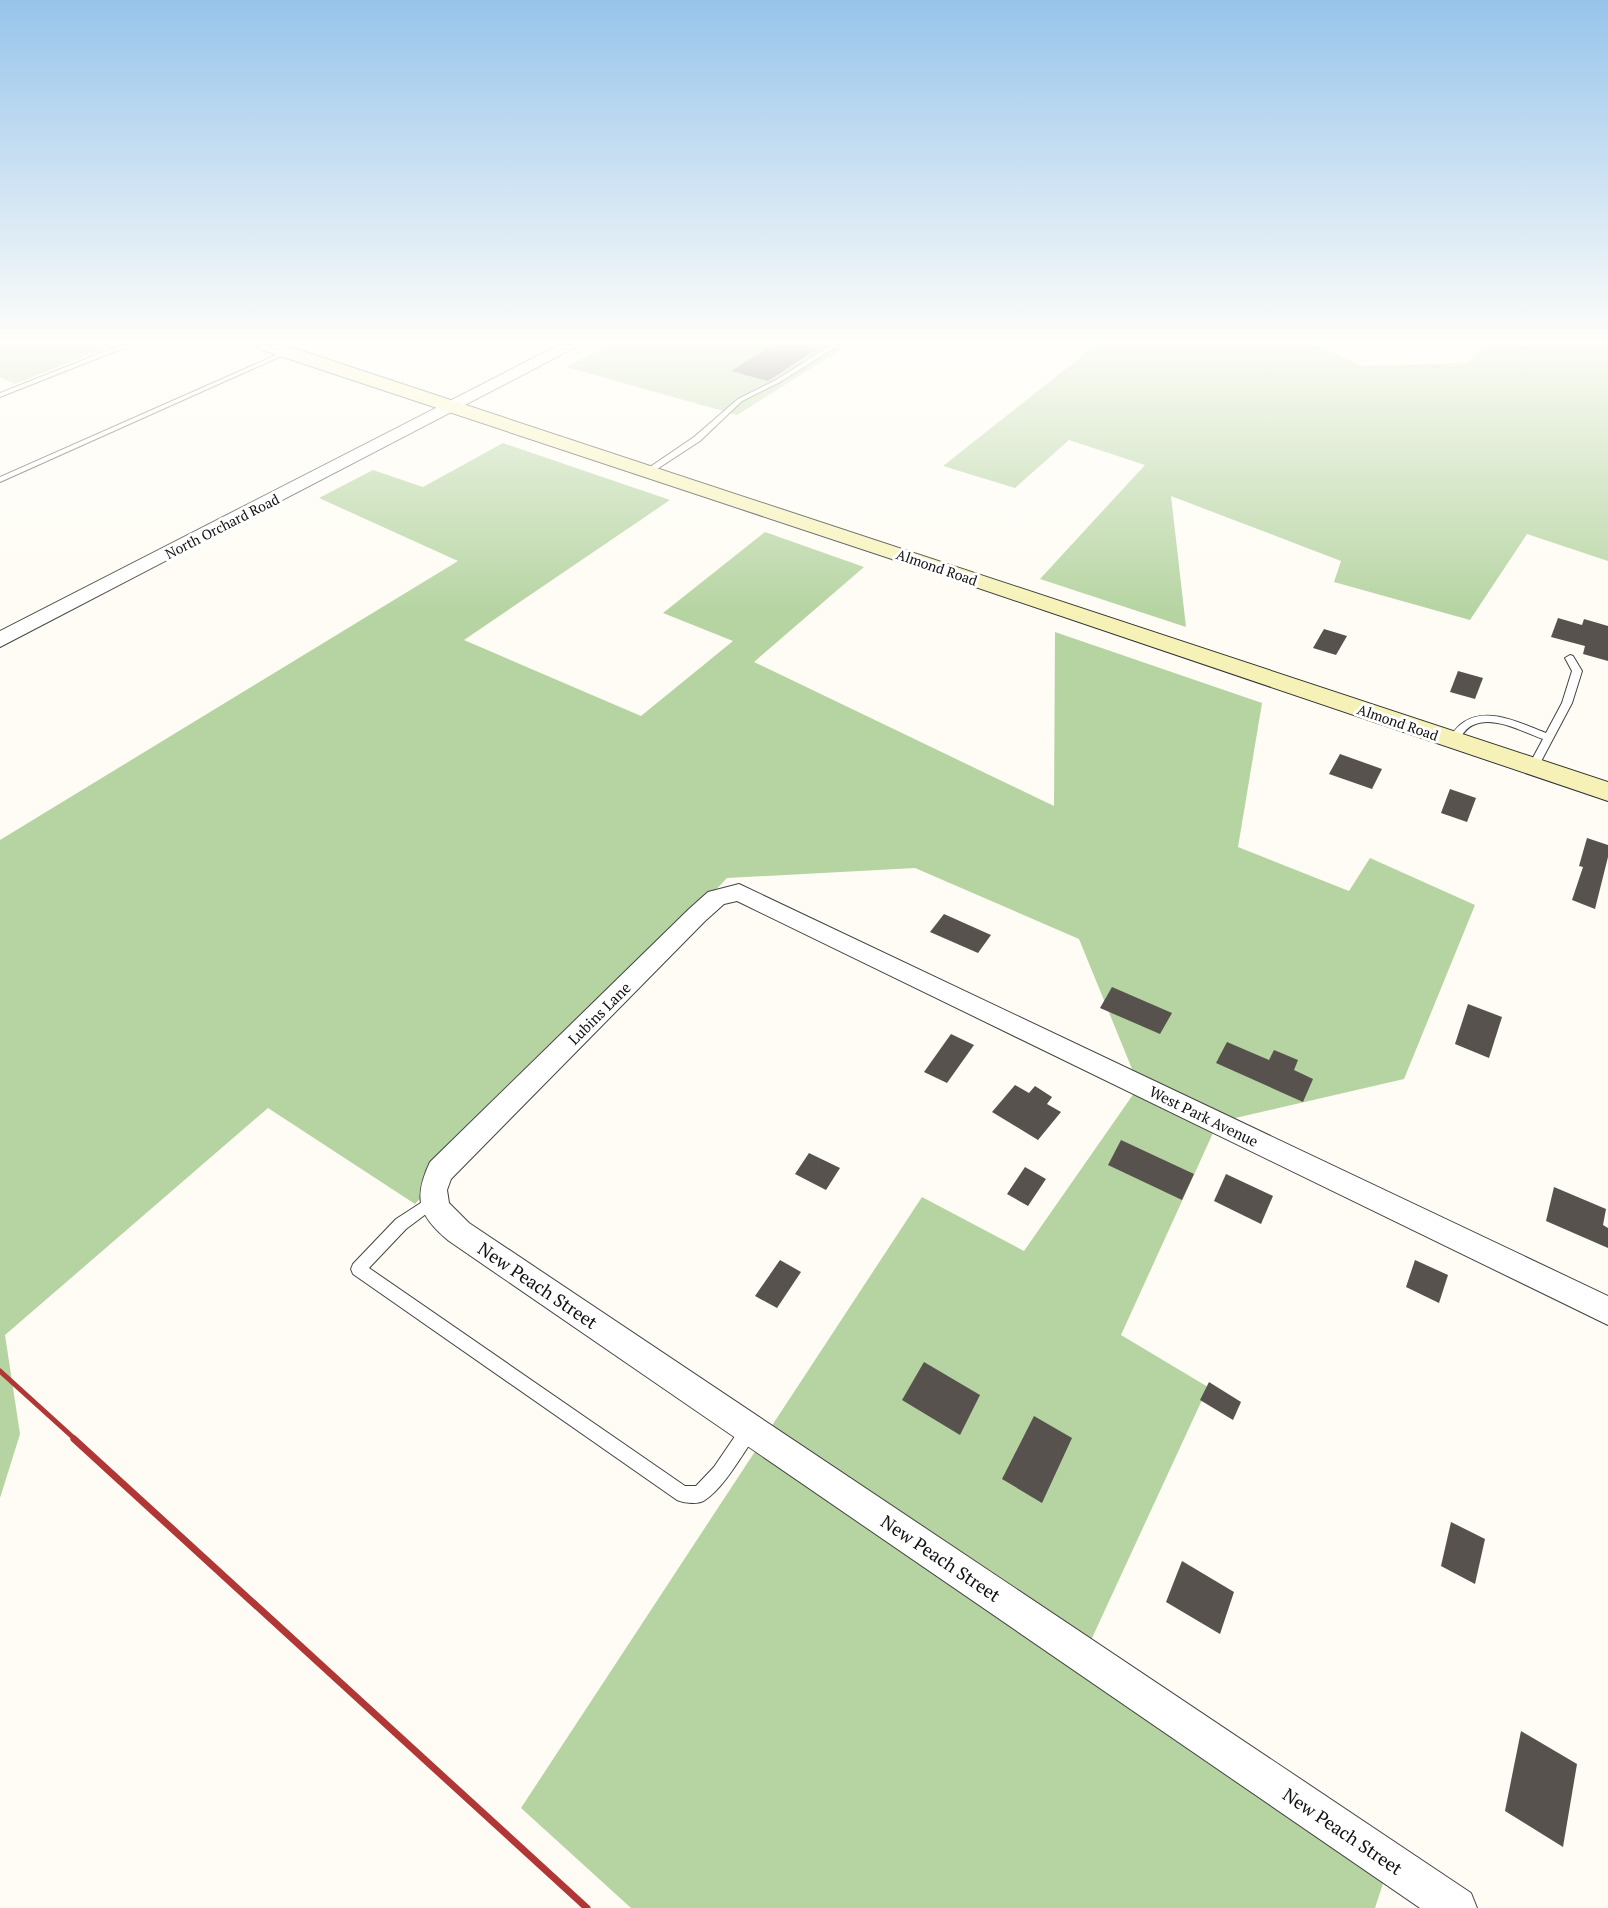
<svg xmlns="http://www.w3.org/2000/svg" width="1608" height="1908" viewBox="0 0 1608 1908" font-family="'PT Serif',serif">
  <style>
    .forest { fill: #b6d4a2 }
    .building { fill: #57524d }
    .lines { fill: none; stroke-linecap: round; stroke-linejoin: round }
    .service-casing { stroke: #434343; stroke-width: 2 }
    .minor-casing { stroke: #434343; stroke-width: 2 }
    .tertiary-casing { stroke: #434343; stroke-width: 2 }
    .secondary-casing { stroke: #323232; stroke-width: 2 }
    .service { fill: #fff; fill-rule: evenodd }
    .minor { fill: #fff; fill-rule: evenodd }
    .tertiary { fill: #fff; fill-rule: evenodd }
    .secondary { fill: #f6f2b7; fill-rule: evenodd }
    .rail-far1 { stroke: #b13737; stroke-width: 5 }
    .rail { stroke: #b13737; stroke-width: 7 }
    .labels { text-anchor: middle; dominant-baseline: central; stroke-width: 6; stroke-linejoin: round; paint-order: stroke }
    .far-street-label { font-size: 14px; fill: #101010; stroke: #fff }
    .street-label { font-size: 15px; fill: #101010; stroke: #fff }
    .near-street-label { font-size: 18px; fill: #101010; stroke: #fff }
  </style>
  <rect width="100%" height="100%" fill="#fefcf4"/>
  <g class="forest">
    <polygon points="0,345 113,345 15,384 0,377"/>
    <polygon points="608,345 848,345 737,415 567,367"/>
    <polygon points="1096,345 1316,345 1362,366 1468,363 1486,345 1608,345 1608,561 1527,534 1470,620 1334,582 1341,561 1171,496 1186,627 1040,579 1145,465 1069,440 1015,488 943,466"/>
    <polygon points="503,443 670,500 464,640 641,716 733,641 663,613 765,532 864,567 754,662 1054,806 1055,632 1262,703 1238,847 1349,891 1370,858 1475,905 1404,1079 1218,1122 1121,1335 1208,1387 1086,1651 1391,1859 1375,1908 631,1908 521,1808 922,1197 1024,1251 1139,1086 1079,939 915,868 727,878 415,1204 268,1108 5,1335 20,1434 0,1498 0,840 458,561 319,498 373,470 423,487"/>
  </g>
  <g class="building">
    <polygon points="773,345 823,345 768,381 731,371"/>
    <polygon points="1558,618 1582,625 1584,619 1608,626 1608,661 1583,654 1585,646 1551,637"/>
    <polygon points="1324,629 1347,636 1336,655 1313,648"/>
    <polygon points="1458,671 1483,678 1475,699 1450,692"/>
    <polygon points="1340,754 1382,769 1372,789 1329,774"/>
    <polygon points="1450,789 1476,798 1467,822 1441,813"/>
    <polygon points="1587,838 1608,845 1608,857 1595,909 1572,900 1583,867 1579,866"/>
    <polygon points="944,914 991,935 978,953 930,932"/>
    <polygon points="1112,987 1172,1013 1160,1034 1100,1008"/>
    <polygon points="1468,1004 1502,1017 1489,1058 1455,1044"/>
    <polygon points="951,1034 974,1045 947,1083 924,1072"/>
    <polygon points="1227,1042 1269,1060 1274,1050 1298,1060 1294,1070 1313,1079 1303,1102 1216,1063"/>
    <polygon points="1015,1085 1029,1093 1035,1086 1052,1097 1047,1104 1061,1112 1038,1140 992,1112"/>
    <polygon points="1121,1140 1194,1174 1182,1200 1108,1165"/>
    <polygon points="809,1153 840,1168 826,1190 795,1174"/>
    <polygon points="1025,1167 1046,1179 1028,1206 1007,1194"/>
    <polygon points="1226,1174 1273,1196 1261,1224 1214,1201"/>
    <polygon points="1554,1187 1606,1209 1603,1225 1608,1228 1608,1248 1546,1221"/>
    <polygon points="780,1260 801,1272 777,1308 755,1296"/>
    <polygon points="1415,1260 1448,1275 1439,1303 1406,1287"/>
    <polygon points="924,1362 980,1395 960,1435 902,1400"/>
    <polygon points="1209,1382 1241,1402 1233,1420 1200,1400"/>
    <polygon points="1034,1416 1072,1438 1042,1503 1002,1479"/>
    <polygon points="1451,1522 1485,1539 1475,1584 1441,1566"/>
    <polygon points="1182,1561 1234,1592 1220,1634 1166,1602"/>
    <polygon points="1521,1731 1577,1764 1563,1847 1505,1811"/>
  </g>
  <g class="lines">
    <g class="service-casing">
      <g id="service">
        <polygon points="121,345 131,345 0,397 0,393"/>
        <polygon points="831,345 839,345 780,382 742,401 700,441 651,473 644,471 694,437 738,399 776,380"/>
        <polygon points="283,352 288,353 0,482 0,477"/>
        <path d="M 1570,655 L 1573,656 L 1582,671 L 1572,703 L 1537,769 L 1529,769 L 1528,767 L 1543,739 C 1523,732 1494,715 1473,725 C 1466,728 1461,736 1457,742 L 1449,742 L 1448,740 C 1452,734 1457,726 1464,722 C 1488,706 1522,724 1546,733 L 1562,703 L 1572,671 L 1565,658 Z"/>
        <path d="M 433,1195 L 438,1197 L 440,1201 L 438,1205 L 406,1229 L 369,1268 L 685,1486 L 696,1486 L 714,1467 L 744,1423 L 750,1421 L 756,1423 L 758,1429 L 756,1435 C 743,1453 724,1488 705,1500 C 698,1505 684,1503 677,1500 L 353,1274 L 351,1269 L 353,1264 L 396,1219 Z"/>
      </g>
    </g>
    <g class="minor-casing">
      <path id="minor" d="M 739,884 L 1608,1296 L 1608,1325 L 737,901 L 724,904 L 705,921 L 451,1179 L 447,1190 L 449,1203 L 469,1223 L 1471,1893 L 1477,1908 L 1420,1908 L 449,1241 C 418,1216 413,1198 430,1162 L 689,909 L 708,892 Z"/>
    </g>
    <g class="tertiary-casing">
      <polygon id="tertiary" points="559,345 580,345 0,647 0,631"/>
    </g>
    <g class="secondary-casing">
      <polygon id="secondary" points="256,345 284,345 1608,782 1608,801 934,573 259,349"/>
    </g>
    <use href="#service" class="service"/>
    <use href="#minor" class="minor"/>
    <use href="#tertiary" class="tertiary"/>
    <use href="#secondary" class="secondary"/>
    <polyline class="rail-far1" points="0,1371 76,1440"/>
    <polyline class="rail" points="74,1439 587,1908"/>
  </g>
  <linearGradient id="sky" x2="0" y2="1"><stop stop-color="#97c4eb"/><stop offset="0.56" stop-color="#fffefa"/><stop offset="1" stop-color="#fffefa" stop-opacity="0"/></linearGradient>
  <rect width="1608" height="612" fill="url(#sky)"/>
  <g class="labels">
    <g class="far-street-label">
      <text transform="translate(222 526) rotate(-27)">North Orchard Road</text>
      <text transform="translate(937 567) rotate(19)">Almond Road</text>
      <text transform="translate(1398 722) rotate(19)">Almond Road</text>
    </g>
    <g class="street-label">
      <text transform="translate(599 1013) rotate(-45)">Lubins Lane</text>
      <text transform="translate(1204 1116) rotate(26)">West Park Avenue</text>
    </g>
    <g class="near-street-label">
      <text transform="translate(538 1285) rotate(34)">New Peach Street</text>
      <text transform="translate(941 1558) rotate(34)">New Peach Street</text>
      <text transform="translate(1343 1831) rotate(34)">New Peach Street</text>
    </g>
  </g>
</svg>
